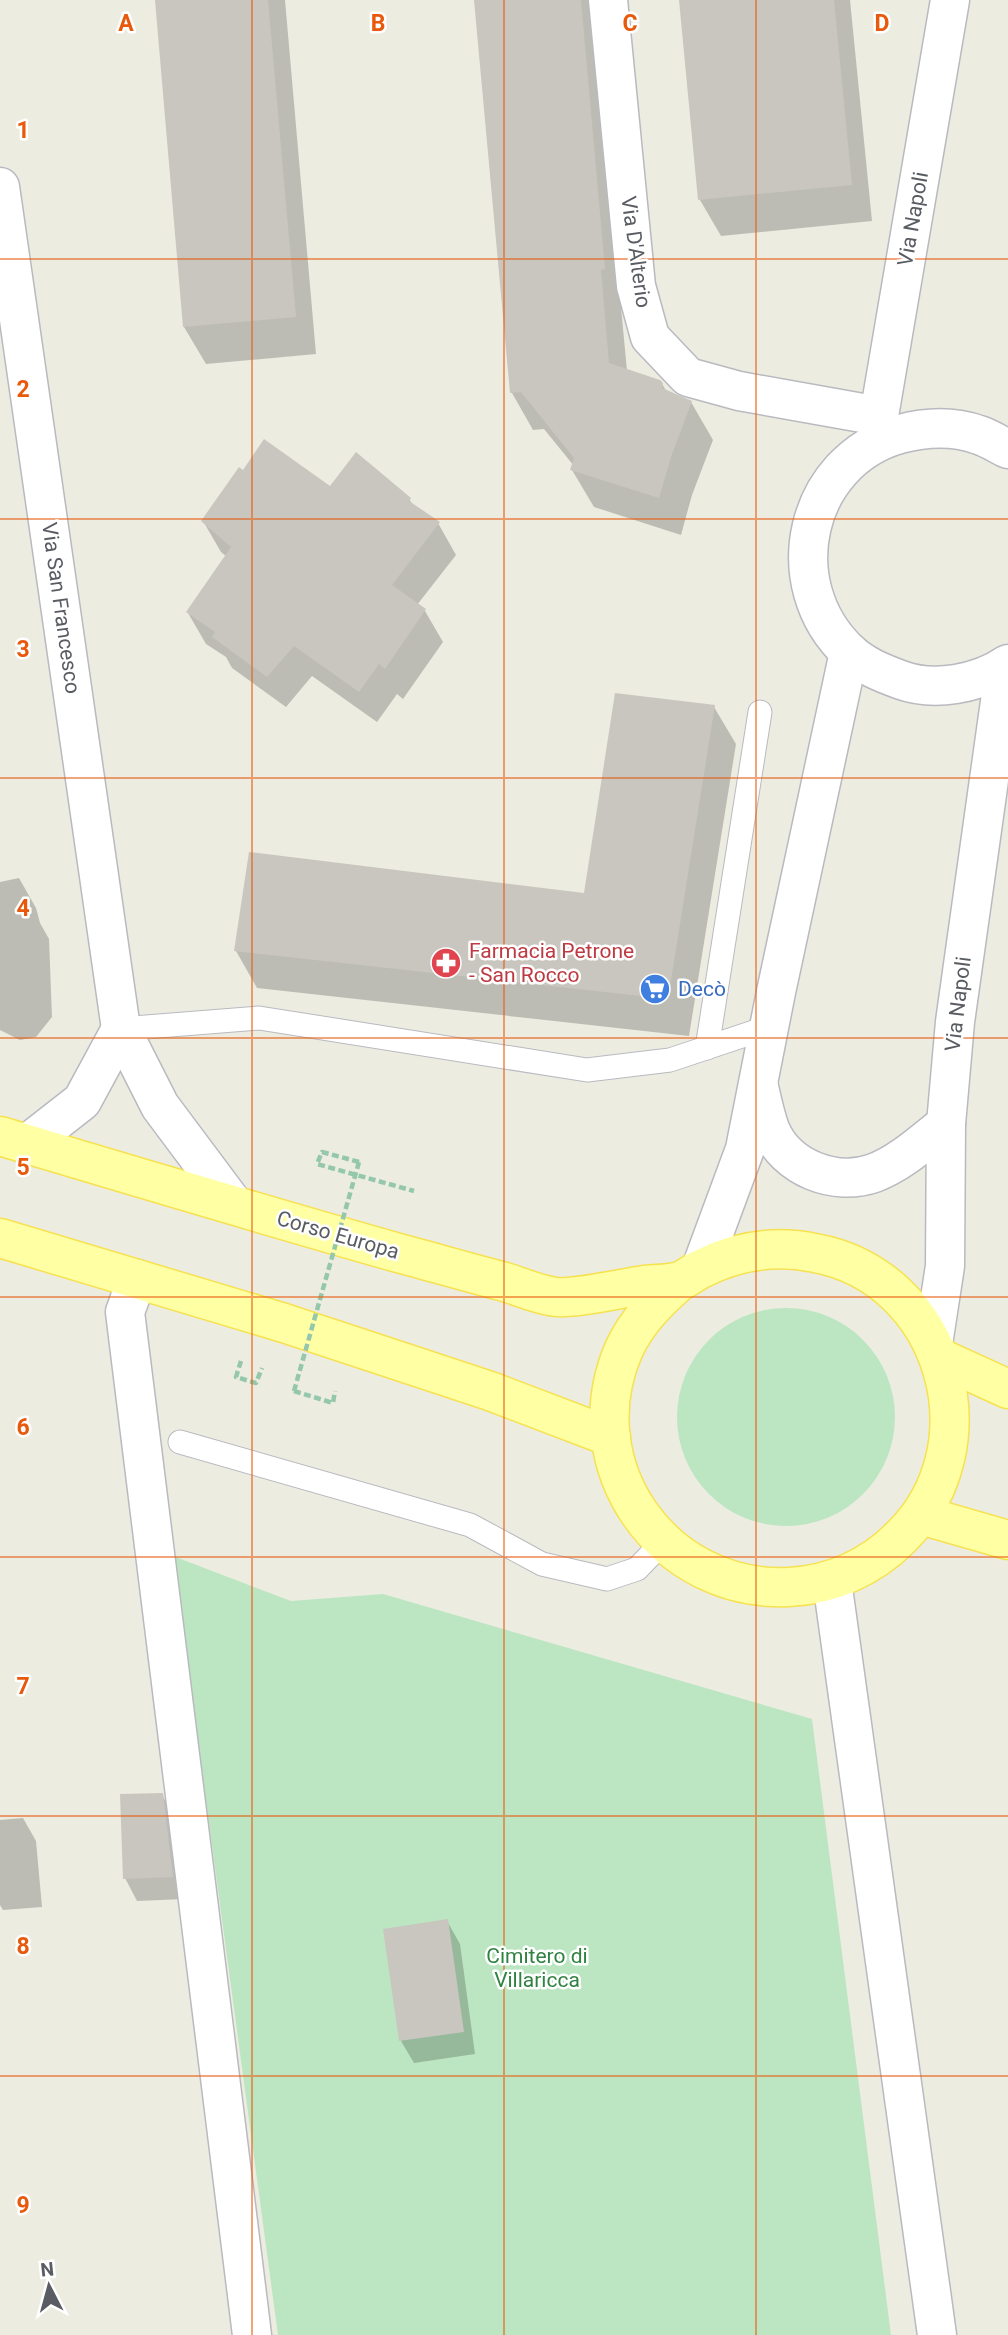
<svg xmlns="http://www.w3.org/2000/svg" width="1008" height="2335" viewBox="0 0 1008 2335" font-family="Roboto,sans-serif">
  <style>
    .green { fill: #bce6c2 }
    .shadow { fill: #0003 }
    .building { fill: #c8c6be }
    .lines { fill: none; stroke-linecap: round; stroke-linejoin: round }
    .service-casing { stroke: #b9bac0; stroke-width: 25 }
    .minor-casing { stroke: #b9bac0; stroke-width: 41 }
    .primary-casing { stroke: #f6e251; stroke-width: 41 }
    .path { stroke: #94c7ab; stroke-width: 4.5; stroke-dasharray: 7 3.5; stroke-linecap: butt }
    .service { stroke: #fff; stroke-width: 23 }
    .minor { stroke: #fff; stroke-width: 38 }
    .primary { stroke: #ffffa4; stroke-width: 38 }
    .path-bridge { stroke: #94c7ab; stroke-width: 4.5; stroke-dasharray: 7 3.5; stroke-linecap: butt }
    .grid { fill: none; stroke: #e8590c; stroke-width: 2; stroke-opacity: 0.55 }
    .labels { text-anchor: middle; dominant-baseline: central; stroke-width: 5; stroke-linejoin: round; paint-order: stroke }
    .street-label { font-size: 21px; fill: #595c62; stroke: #fff }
    .health-label { font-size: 21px; fill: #be3a42; stroke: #fff; text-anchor: start }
    .shop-label { font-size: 21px; fill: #366cbe; stroke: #fff; text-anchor: start }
    .park-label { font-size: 21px; fill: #308241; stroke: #fff }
    .grid-label { font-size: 23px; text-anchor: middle; font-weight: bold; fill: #e8590c; stroke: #fff; stroke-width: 5; stroke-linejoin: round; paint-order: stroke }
  </style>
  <rect width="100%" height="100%" fill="#edece1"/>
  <g class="green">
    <circle cx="786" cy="1417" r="109"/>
    <polygon points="173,1556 291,1601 383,1594 812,1719 891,2335 278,2335"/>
  </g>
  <g class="shadow">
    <polygon points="157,0 285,0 316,354 206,364 184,327"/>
    <polygon points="476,0 598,0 625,306 621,307 627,371 662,384 667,392 691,402 713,440 692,495 681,535 594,507 572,470 574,466 544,429 533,430 512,393"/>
    <polygon points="680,0 850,0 872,221 721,236 700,200"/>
    <polygon points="330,488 409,499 413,505 438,523 456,555 417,605 425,611 443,642 403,699 397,694 377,722 312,676 286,707 232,668 226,657 206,644 188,613 227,557 221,552 203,521"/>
    <polygon points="714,707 736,744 689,1036 257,988 236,951 585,895"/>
    <polygon points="19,878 36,908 40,923 49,939 52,1017 36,1037 20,1040 0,1030 0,882"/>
    <polygon points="162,1795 175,1817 185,1899 137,1901 125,1878"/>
    <polygon points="23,1818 36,1841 42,1907 3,1910 0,1905 0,1820"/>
    <polygon points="447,1921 460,1944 475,2054 414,2063 401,2041"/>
  </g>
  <g class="building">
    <polygon points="155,0 268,0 296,317 183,327"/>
    <polygon points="474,0 581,0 605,269 601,270 609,363 660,380 663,383 662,388 692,401 671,457 659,498 570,470 574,458 521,392 510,393"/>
    <polygon points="679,0 834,0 852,185 698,200"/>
    <polygon points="264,439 330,486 356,452 411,498 409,501 440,522 392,585 426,609 385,669 379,664 359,692 294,646 267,677 212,637 215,632 186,612 231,547 201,521 239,467 243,470"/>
    <polygon points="615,693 715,705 668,999 234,951 249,852 584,893"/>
    <polygon points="163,1793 173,1877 123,1879 120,1794"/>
    <polygon points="448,1919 464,2032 399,2041 383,1929"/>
  </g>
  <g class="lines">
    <g class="service-casing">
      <g id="service">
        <polyline points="121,1029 259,1018 587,1070 670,1060 769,1027"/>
        <polyline points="707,1048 760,712"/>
        <polyline points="180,1442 470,1525 542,1564 607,1579 637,1569 663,1542"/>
      </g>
    </g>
    <g class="minor-casing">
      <g id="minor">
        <polyline points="608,0 636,286 650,337 688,377 739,391 879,416"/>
        <polyline points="0,187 121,1029 160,1106 234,1205"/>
        <polyline points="884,439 879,416 950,0"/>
        <path d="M 1008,449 C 999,445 989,438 979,435 C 954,426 926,427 900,434 C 804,461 777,584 849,652 C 864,666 882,673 901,680 C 934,692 979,684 1008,664"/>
        <path d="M 759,1087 C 762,1100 765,1115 770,1129 C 786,1168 835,1187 874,1173 C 901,1163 924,1141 946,1124"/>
        <polyline points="27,1144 82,1101 121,1029"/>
        <polyline points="701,1268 745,1149 776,992 849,652"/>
        <polyline points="137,1279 125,1312 252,2335"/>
        <polyline points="933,1344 945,1266 946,1124 955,1022 1005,666"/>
        <polyline points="832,1581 937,2335"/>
      </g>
    </g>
    <g class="primary-casing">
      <g id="primary">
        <path d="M 0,1136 C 134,1176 267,1216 402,1254 C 436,1263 470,1273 505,1282 C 521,1287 539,1295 556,1297 C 576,1299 622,1288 644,1285 C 655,1284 669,1284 680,1281 C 688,1278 695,1271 703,1268 C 739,1250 776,1245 815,1253 C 946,1277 995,1446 900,1538 C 870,1568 831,1585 789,1587 C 663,1593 573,1466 624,1349 C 637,1321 658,1300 680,1281"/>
        <polyline points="0,1238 284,1323 490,1391 611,1437"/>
        <polyline points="940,1358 1008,1389"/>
        <polyline points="921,1515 1008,1540"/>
      </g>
    </g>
    <g class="path">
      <polyline points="359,1162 322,1152 317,1164 414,1191"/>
      <polyline points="241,1361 236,1377 256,1383 262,1368"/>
      <polyline points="294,1391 333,1403 335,1391"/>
    </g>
    <use href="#service" class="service"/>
    <use href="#minor" class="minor"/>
    <use href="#primary" class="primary"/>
    <polyline class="path-bridge" points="294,1391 359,1162"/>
  </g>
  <path class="grid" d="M 252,0 L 252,2335M 504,0 L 504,2335M 756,0 L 756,2335M 0,259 L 1008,259M 0,519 L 1008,519M 0,778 L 1008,778M 0,1038 L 1008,1038M 0,1297 L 1008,1297M 0,1557 L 1008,1557M 0,1816 L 1008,1816M 0,2076 L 1008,2076"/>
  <defs>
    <g id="pharmacy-disc" transform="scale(1.575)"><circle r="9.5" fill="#e0444e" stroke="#fff"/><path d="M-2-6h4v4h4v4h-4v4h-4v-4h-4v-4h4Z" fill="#fff"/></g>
    <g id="supermarket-disc" transform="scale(1.575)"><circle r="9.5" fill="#3f7fe0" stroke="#fff"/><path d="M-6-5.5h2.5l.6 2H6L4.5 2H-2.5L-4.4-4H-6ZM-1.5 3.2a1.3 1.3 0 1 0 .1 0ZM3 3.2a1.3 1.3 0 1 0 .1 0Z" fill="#fff"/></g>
  </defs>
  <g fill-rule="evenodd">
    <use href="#pharmacy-disc" x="446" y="963"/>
    <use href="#supermarket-disc" x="655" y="989"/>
  </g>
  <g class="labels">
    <g class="street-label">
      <text transform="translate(913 219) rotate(-80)">Via Napoli</text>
      <text transform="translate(636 252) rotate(82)">Via D'Alterio</text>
      <text transform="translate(61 608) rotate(82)">Via San Francesco</text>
      <text transform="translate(958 1004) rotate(-83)">Via Napoli</text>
      <text transform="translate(338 1235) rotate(16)">Corso Europa</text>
    </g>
    <g class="health-label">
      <text x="469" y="951">Farmacia Petrone<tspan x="469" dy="24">- San Rocco</tspan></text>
    </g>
    <g class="shop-label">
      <text x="678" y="989">Decò</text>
    </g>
    <g class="park-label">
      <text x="537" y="1956">Cimitero di<tspan x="537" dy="24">Villaricca</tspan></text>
    </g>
  </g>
  <g class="grid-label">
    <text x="126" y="31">A</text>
    <text x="378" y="31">B</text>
    <text x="630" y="31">C</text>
    <text x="882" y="31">D</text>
    <text x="23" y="138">1</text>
    <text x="23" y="397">2</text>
    <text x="23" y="657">3</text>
    <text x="23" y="916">4</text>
    <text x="23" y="1175">5</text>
    <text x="23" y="1435">6</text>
    <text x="23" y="1694">7</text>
    <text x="23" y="1954">8</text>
    <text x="23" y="2213">9</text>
  </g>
  <g transform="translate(49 2286) rotate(354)" stroke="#ffffff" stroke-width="5" paint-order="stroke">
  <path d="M0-5L12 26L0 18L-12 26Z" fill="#595c62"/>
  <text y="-10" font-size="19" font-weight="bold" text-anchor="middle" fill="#595c62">N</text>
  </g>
</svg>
